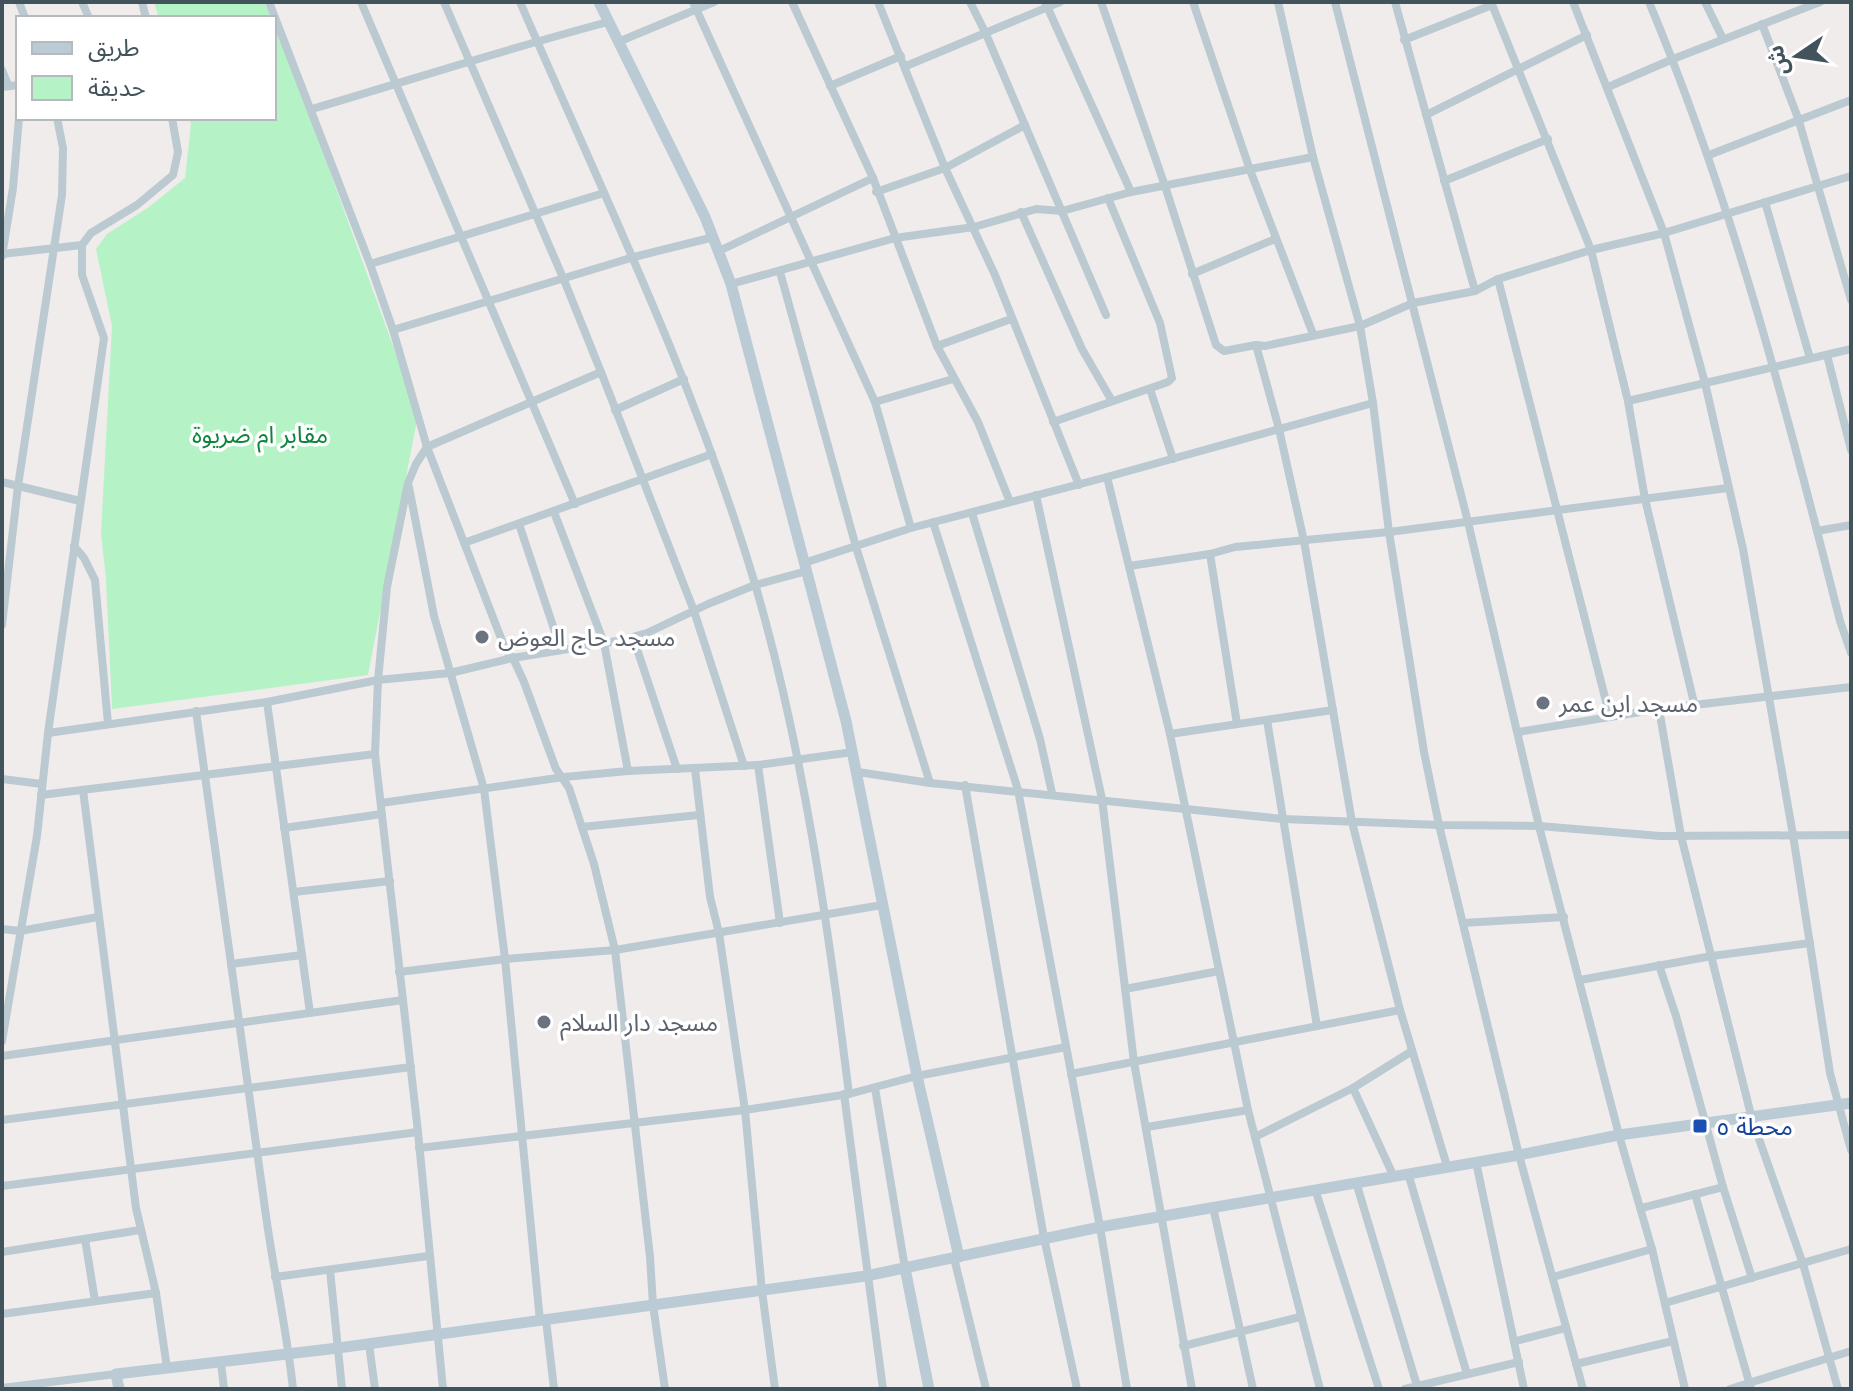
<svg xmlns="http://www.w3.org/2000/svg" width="1853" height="1391" viewBox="0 0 1853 1391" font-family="Poppins,'Noto Sans Arabic',sans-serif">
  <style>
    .green { fill: #b5f3c6 }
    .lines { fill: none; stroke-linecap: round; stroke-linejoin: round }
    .street { stroke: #bbc9d1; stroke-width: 8 }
    .secondary { stroke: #bbcbd6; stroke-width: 11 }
    .worship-dot { fill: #6b7280; stroke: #fff; stroke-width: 3 }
    .transit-dot { fill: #1a4fb4; stroke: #fff; stroke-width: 3 }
    .labels { text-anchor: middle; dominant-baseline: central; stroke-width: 7; stroke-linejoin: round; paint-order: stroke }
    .park-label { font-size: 24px; fill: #0d843b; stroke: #fff }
    .worship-label { font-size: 24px; fill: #5b616d; stroke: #fff; text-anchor: start }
    .transit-label { font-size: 24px; fill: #164399; stroke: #fff; text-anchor: start }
  </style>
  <rect width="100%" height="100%" fill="#f0ecec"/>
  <g class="green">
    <polygon points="154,2 264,2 271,18 159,18"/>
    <polygon points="274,26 295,75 418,415 368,675 112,709 106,579 101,534 112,326 96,249 107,234 149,207 185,178 191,124 189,118 274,118"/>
  </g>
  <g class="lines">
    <g class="street">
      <polyline points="19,2 25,18"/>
      <polyline points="82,2 89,18"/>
      <polyline points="142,2 146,18"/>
      <polyline points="269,2 370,264 393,330 427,447 506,651 513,658 524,682 556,769 569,788 594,864 615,950 650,1257 653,1305 665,1389"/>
      <polyline points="361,2 575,504"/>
      <polyline points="444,2 564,280 601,372 694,611 744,766"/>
      <path d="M 520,2 C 603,194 695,382 755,584 C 803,748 828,924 849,1094"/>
      <polyline points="693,2 875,402 911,528"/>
      <polyline points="792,2 873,178 937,346 978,422 1010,502"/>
      <polyline points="878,2 945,168 995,275 1079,485"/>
      <polyline points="970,2 986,34 1106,315"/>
      <polyline points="1045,2 1131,192"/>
      <polyline points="1101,2 1165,186 1216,345 1224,351 1256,345"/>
      <polyline points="1193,2 1250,170 1313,334"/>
      <polyline points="1278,2 1313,157 1360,326 1373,403 1389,532 1424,752 1439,825 1519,1155 1583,1389"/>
      <polyline points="1335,2 1468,522 1539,826 1619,1135 1652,1249 1685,1389"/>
      <polyline points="1395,2 1475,291"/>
      <polyline points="1491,2 1591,250 1628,401 1645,499 1695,707"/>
      <polyline points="1573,2 1664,233 1705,383 1743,549 1793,835 1830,1073 1851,1150"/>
      <path d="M 1649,2 C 1733,203 1787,411 1840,621 L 1851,653"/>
      <polyline points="1705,2 1723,39"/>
      <polyline points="1762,24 1798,118 1851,300"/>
      <polyline points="1404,40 1492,5"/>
      <polyline points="618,42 714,2"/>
      <polyline points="906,66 1060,2"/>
      <polyline points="2,70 8,85"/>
      <polyline points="830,86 901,56"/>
      <polyline points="2,87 18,85"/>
      <polyline points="1608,87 1673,59 1820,2"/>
      <path d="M 312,109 C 411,80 509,48 608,22"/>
      <polyline points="1426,115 1587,35"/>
      <polyline points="1709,155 1851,100"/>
      <polyline points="1444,181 1548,139"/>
      <polyline points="876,192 945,168 1025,125"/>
      <polyline points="1765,202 1810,358"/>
      <polyline points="1021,212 1082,349 1112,401"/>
      <polyline points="719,251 873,178"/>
      <polyline points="2,254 82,245"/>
      <polyline points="2,256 13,188 19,118"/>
      <polyline points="370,264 604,193"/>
      <polyline points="780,272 856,547 930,783"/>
      <polyline points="1192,274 1275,239"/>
      <polyline points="1498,279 1610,717"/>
      <polyline points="731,284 895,238 974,227 1036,209 1062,211 1131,192 1313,157"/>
      <polyline points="393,330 634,257 714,237"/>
      <polyline points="937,346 1011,319"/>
      <polyline points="1827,355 1851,450"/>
      <polyline points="1150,389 1173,459"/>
      <polyline points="1628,401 1851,349"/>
      <polyline points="875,402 953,379"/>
      <polyline points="615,410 684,379"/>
      <polyline points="1053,422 1168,382 1172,378 1160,323 1108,198"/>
      <polyline points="2,482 80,501"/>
      <polyline points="409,487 434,616 484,789 505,959 540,1321"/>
      <polyline points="1036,495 1102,799 1134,1062 1192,1389"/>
      <polyline points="554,512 604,643 628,771"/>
      <polyline points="972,513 1040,739 1052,793"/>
      <polyline points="933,522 1018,790 1100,1227 1127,1389"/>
      <polyline points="519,524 561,650"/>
      <polyline points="1817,531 1851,525"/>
      <polyline points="464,543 712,454"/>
      <polyline points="74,546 84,558 95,580 108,724"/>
      <polyline points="1210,554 1237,724"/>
      <polyline points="804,563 911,528 1107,477"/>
      <polyline points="1129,566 1210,554 1235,547 1389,532 1728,488"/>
      <polyline points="2,625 18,486 62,195 63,148 57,118"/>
      <polyline points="633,637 677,769"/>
      <polyline points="267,702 310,1013"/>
      <polyline points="1659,709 1681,836 1752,1119 1803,1264 1838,1389"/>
      <path d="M 196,711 L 266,1216 C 274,1274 287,1331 293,1389"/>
      <polyline points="1267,720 1317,1026"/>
      <polyline points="1518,732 1659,709 1851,687"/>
      <polyline points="48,733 267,702 378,680 450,673 513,658 617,641 647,633 708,604 755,585 807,571"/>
      <polyline points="1170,734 1333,710"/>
      <polyline points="758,765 780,923"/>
      <polyline points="695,769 710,897 719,933 745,1110 762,1291 775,1389"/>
      <polyline points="858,772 930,783 1283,819 1439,825 1539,826 1660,836 1851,835"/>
      <polyline points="2,779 42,784"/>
      <polyline points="965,785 1044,1238 1077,1389"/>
      <polyline points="83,790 136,1208 156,1293 167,1368"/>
      <polyline points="41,795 375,754"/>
      <polyline points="381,803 564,777 628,771 758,765 853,752"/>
      <polyline points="582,827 699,815"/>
      <polyline points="284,828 382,814"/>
      <polyline points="294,892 390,881"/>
      <polyline points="1463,923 1564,917"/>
      <polyline points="2,929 20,931 98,917"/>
      <polyline points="231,964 302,955"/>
      <polyline points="1659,965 1676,1016 1723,1187 1752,1278"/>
      <polyline points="399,972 505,959 615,950 882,905"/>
      <polyline points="1580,980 1712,956 1810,943"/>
      <polyline points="1125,989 1219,971"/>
      <polyline points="2,1041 37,836 48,733 104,338 82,275 82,245 91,233 137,205 173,175 178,152 172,118"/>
      <polyline points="2,1056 403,1000"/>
      <polyline points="1071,1074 1400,1010"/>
      <polyline points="875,1088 905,1268"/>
      <polyline points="1353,1088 1393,1175"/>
      <polyline points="844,1094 883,1389"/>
      <polyline points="2,1120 411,1067"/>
      <polyline points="1147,1127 1248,1110"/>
      <polyline points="1255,1137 1353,1088 1412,1051"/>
      <polyline points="419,1148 745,1110 849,1094 917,1076 1066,1047"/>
      <polyline points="1476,1162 1524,1389"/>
      <polyline points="1447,1166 1400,1010 1352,822 1304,541 1279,429 1256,345 1265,346 1360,326 1413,303 1475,291 1498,279 1591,250 1664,233 1851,176"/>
      <polyline points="1408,1173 1467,1374"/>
      <polyline points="1356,1182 1418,1389"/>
      <polyline points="2,1186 418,1132"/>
      <polyline points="1315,1189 1379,1389"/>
      <polyline points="1695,1194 1751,1389"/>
      <polyline points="1213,1207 1253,1389"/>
      <polyline points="1641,1208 1723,1187"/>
      <polyline points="85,1239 95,1301"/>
      <polyline points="2,1252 140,1230"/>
      <polyline points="954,1258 986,1389"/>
      <polyline points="330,1270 342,1389"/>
      <polyline points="275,1277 428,1256"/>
      <polyline points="1553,1277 1652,1249"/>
      <polyline points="1665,1303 1851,1249"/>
      <polyline points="2,1314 156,1293"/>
      <polyline points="546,1320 554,1389"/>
      <polyline points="1516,1341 1566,1328"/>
      <polyline points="369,1344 375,1389"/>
      <polyline points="1183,1346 1300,1317"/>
      <polyline points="221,1363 224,1389"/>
      <polyline points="1576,1364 1673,1341"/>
      <polyline points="2,1388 116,1374"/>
      <polyline points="443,1389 418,1132 375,754 378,680 387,587 408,483 416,464 427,447 601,372"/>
      <polyline points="1320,1389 1248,1110 1170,734 1107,477 1373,403"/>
      <polyline points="1405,1389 1519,1362"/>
      <polyline points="1730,1389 1851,1351"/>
    </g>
    <g class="secondary">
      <polyline points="599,2 705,217 731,284 846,721 917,1076 959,1257"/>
      <polyline points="905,1268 929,1389"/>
      <polyline points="119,1389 116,1374 338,1348 866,1276 1100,1227 1519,1155 1619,1135 1851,1103"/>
    </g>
  </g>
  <g class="worship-dot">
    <circle cx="482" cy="637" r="8"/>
    <circle cx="1543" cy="703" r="8"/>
    <circle cx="544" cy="1022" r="8"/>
  </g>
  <rect class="transit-dot" x="1692" y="1118" width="16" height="16" rx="4"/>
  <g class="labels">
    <g class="park-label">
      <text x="260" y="434">مقابر ام ضريوة</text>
    </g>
    <g class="worship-label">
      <text x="498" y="637">مسجد حاج العوض</text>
      <text x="1559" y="703">مسجد ابن عمر</text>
      <text x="560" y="1022">مسجد دار السلام</text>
    </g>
    <g class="transit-label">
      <text x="1716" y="1126">محطة ٥</text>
    </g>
  </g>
  <rect width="1853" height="1391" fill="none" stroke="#43535c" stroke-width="8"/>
  <rect x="16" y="16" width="260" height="104" fill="#ffffff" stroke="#b4babe" stroke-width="2"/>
  <rect x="32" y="42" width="40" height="12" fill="#bbcbd6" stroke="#b4babe" stroke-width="2"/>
  <text x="88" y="56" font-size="24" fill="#43535c">طريق</text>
  <rect x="32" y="76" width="40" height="24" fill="#b5f3c6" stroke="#b4babe" stroke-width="2"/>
  <text x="88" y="96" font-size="24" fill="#43535c">حديقة</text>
  <g transform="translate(1797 56) rotate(257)" stroke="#ffffff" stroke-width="6" paint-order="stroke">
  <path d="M0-6L14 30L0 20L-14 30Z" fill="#43535c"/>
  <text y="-12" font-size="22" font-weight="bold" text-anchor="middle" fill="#43535c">ش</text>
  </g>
</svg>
